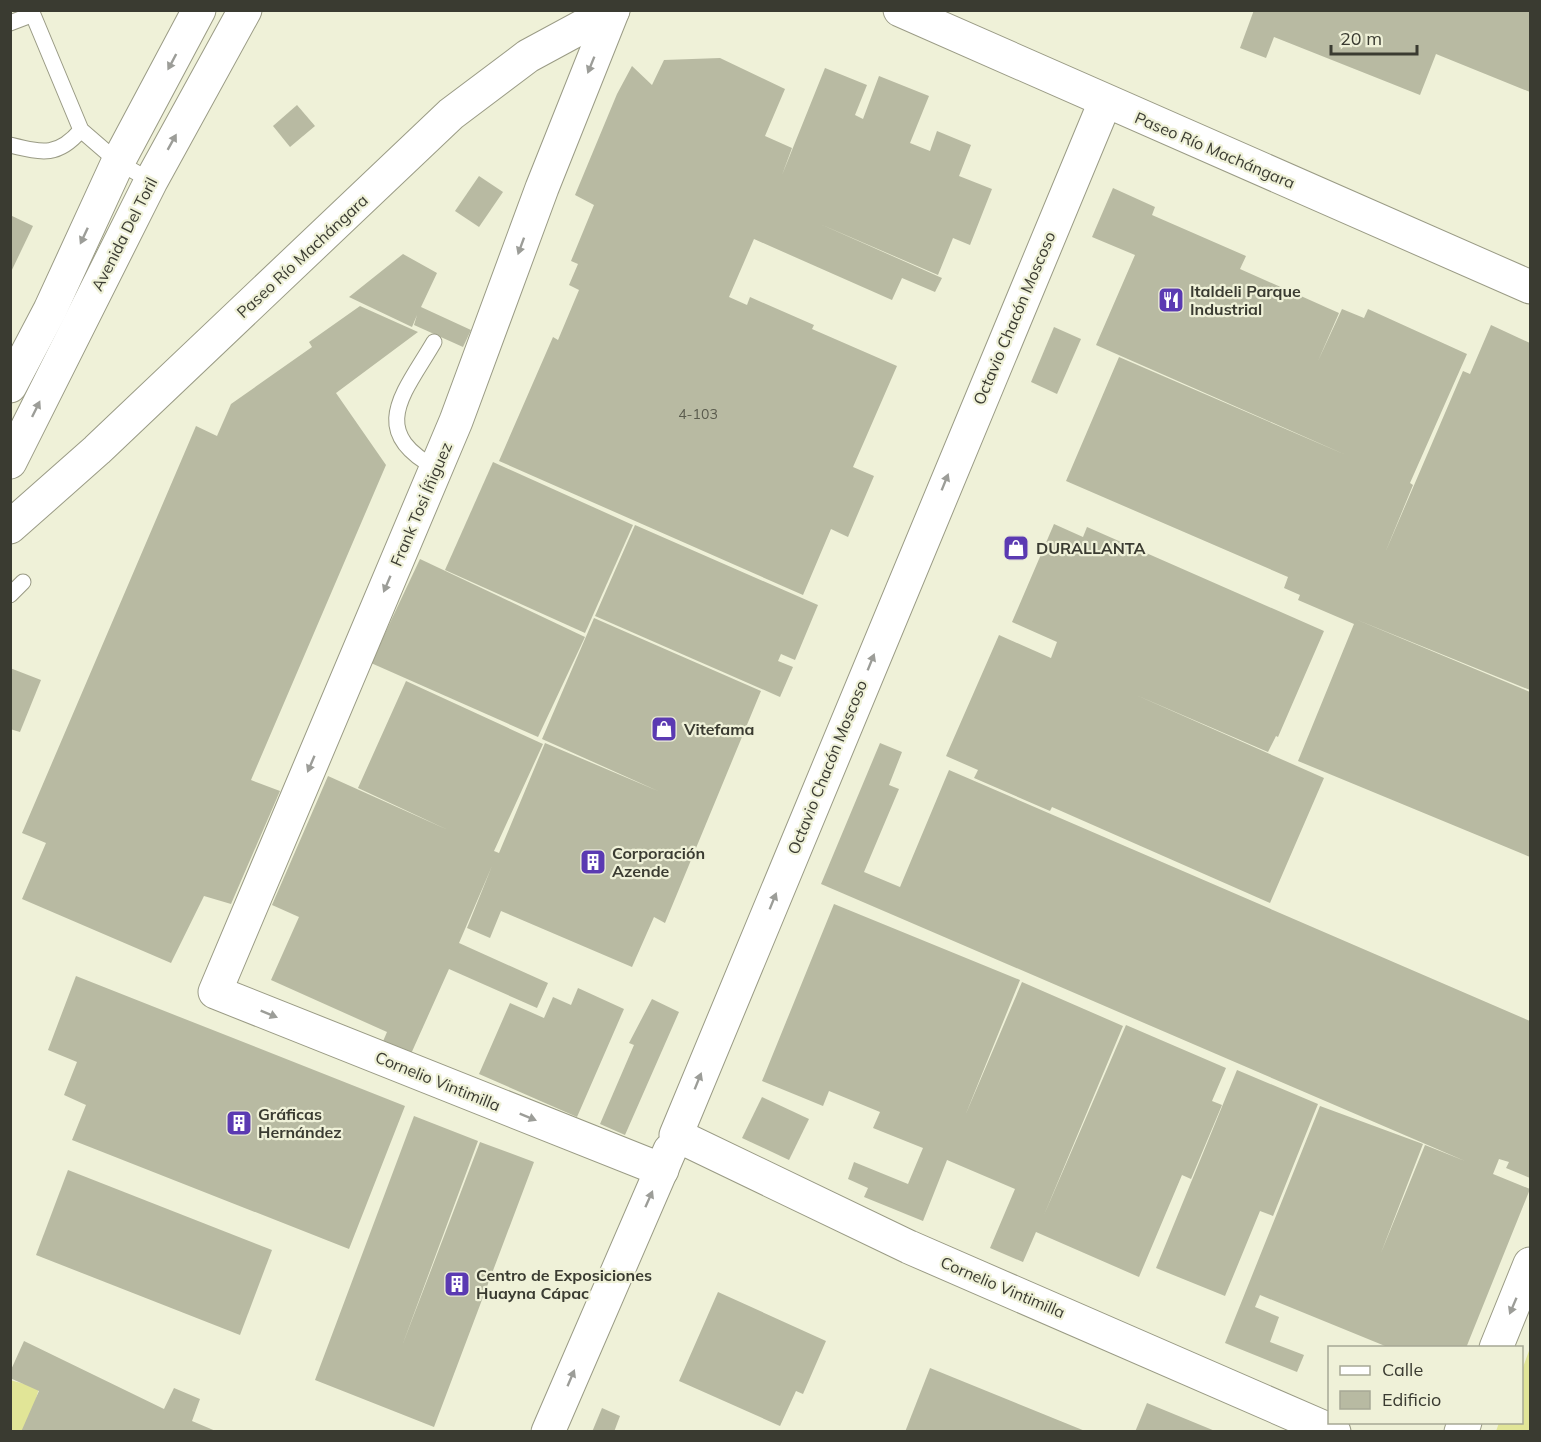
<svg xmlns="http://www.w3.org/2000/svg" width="1541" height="1442" viewBox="0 0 1541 1442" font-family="Mulish,sans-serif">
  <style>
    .green { fill: #e1e597 }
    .building { fill: #b8baa2 }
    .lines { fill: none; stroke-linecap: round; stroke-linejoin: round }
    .service-casing { stroke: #9a9b85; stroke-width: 17 }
    .tertiary-casing { stroke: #9a9b85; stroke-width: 35 }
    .secondary-casing { stroke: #9a9b85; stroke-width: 35 }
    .service { stroke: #fff; stroke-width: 15 }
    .tertiary { stroke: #fff; stroke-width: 33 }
    .secondary { stroke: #fff; stroke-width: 33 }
    .oneway { fill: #9c9d98 }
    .labels { text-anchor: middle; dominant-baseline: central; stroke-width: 4.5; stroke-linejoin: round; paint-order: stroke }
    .number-label { font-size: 14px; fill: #5a5b4d }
    .street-label { font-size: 16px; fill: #3a3b31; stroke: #eff1d8 }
    .poi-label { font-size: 16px; font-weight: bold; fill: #3a3b31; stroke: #eff1d8; text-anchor: start }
  </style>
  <rect width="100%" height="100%" fill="#eff1d8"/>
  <g class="green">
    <polygon points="1530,1348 1530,1431 1496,1431 1499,1423 1522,1422 1522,1370"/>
    <polygon points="10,1380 39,1388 27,1431 11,1431"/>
  </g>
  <g class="building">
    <polygon points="1254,10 1530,10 1530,92 1436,54 1420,95 1274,37 1266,58 1240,48"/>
    <polygon points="720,58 785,89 765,136 792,148 782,175 825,68 867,85 855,115 863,119 879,76 929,96 910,143 930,151 937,131 971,145 959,176 992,189 970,245 953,238 938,275 820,224 942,278 935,292 902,278 892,300 754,239 729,297 747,305 750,297 814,325 812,329 897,366 853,467 874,476 848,537 831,529 803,595 499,461 553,337 558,340 579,290 569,285 578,264 571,261 594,205 575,195 617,94 632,66 652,85 664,60"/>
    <polygon points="297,105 315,126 290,147 273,126"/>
    <polygon points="479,176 503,192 479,227 455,211"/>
    <polygon points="1113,188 1155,207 1152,215 1246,256 1240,269 1339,313 1318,361 1342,309 1364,318 1368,309 1467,354 1410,483 1413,485 1385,553 1463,371 1470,374 1491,325 1530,343 1530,690 1355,619 1530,692 1530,857 1298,761 1354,624 1298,600 1300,595 1284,588 1288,577 1066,481 1119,357 1346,455 1096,345 1135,255 1092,237"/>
    <polygon points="10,215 33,226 10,274"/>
    <polygon points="403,254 437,273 421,307 471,330 463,347 414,325 417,315 412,327 349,297"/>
    <polygon points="360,306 418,332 336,393 386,465 251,780 280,791 231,904 204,896 171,963 22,899 46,843 22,833 196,426 217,436 231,404 312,347 309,342"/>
    <polygon points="1054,327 1081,339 1057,394 1031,382"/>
    <polygon points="493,462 633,525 585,633 445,570"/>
    <polygon points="1054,524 1083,537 1087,527 1324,631 1278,737 1276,736 1268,752 1136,695 1324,778 1270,903 1052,807 1050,811 974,778 978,770 946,756 999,635 1051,658 1057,642 1012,622"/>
    <polygon points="635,525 818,605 795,660 781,654 778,661 793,667 780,697 595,616"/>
    <polygon points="420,559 585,637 538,737 371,663"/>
    <polygon points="594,618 761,691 665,923 654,917 632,967 501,911 490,938 467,928 492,866 459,943 548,983 537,1008 449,969 406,1065 378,1053 387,1032 271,980 299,917 272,905 328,776 448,830 358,788 406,681 543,744 494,851 499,853 545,743 658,791 542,739"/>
    <polygon points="10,668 41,680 20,732 10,729"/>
    <polygon points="880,743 902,752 889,785 899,789 864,872 900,887 949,770 1530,1021 1530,1178 1506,1168 1509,1162 1499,1159 1493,1174 1530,1189 1466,1348 1390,1348 1260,1295 1255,1307 1279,1317 1270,1342 1304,1355 1297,1372 1225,1343 1320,1106 1423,1144 1381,1253 1425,1145 1465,1161 821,884"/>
    <polygon points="834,904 1020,980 965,1116 1022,982 1123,1026 1044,1215 1126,1025 1226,1068 1212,1101 1222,1105 1191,1179 1182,1175 1139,1277 1036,1232 1023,1262 990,1248 1015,1189 947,1160 923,1221 864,1197 868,1188 848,1179 854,1162 908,1184 923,1148 873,1128 880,1112 829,1091 823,1106 762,1081"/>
    <polygon points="76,976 405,1106 349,1249 72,1140 86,1105 64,1095 77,1062 48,1050"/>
    <polygon points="578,988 624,1009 577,1117 479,1074 510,1003 544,1018 553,997 571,1005"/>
    <polygon points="652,999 679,1012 625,1135 600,1124 634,1045 629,1043"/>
    <polygon points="1237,1070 1318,1104 1273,1216 1260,1211 1225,1296 1156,1268"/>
    <polygon points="762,1097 809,1119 789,1160 742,1138"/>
    <polygon points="414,1116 478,1141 402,1346 480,1142 534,1162 434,1427 315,1380"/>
    <polygon points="68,1170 272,1250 240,1335 36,1255"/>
    <polygon points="718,1292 826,1341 803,1394 796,1391 780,1426 679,1381"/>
    <polygon points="24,1341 164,1409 174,1388 200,1399 192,1421 218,1432 21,1432 39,1391 10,1378 10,1372"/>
    <polygon points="930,1368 1085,1431 1085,1432 905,1432"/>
    <polygon points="1147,1403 1215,1431 1215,1432 1135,1432"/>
    <polygon points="602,1408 620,1416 614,1432 592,1432"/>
  </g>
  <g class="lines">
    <g class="service-casing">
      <g id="service">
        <polyline points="31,10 81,130 118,162 151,181"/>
        <polyline points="10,23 31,15"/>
        <path d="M 10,145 C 43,153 58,157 81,130"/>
        <path d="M 434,342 C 405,392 366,431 436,468"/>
        <polyline points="10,595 23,582"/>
      </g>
    </g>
    <g class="tertiary-casing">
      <g id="tertiary">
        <polyline points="613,10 542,188 456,421 215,992 662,1170"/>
        <polyline points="548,1432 670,1150"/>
      </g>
    </g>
    <g class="secondary-casing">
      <g id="secondary">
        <polyline points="900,10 1530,287"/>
        <polyline points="1105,102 676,1135 909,1247 1334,1432"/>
        <polyline points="10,386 50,310 118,162 199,10"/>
        <polyline points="10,462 151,181 245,10"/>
        <polyline points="10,527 97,450 451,114 528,56 613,10"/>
        <polyline points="1496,1348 1530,1264"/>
        <polyline points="1461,1432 1465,1422"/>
      </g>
    </g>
    <use href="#service" class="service"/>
    <use href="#tertiary" class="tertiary"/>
    <use href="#secondary" class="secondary"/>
  </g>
  <defs><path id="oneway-solid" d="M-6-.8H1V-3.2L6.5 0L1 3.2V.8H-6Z" transform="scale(1.5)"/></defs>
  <g class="oneway">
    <use href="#oneway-solid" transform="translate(172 62) rotate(118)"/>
    <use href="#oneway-solid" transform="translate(591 65) rotate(112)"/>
    <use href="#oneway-solid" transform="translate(172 142) rotate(-61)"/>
    <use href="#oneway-solid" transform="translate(84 236) rotate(115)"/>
    <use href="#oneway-solid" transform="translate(521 246) rotate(110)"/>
    <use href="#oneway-solid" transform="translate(36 409) rotate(-64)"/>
    <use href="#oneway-solid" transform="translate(945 482) rotate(-68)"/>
    <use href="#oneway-solid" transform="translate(387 584) rotate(113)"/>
    <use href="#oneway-solid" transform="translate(871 662) rotate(-68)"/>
    <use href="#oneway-solid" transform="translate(311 764) rotate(113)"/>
    <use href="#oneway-solid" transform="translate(773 901) rotate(-68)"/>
    <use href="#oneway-solid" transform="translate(269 1014) rotate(22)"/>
    <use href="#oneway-solid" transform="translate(698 1081) rotate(-68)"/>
    <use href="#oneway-solid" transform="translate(528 1117) rotate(22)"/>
    <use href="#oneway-solid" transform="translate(649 1199) rotate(-66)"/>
    <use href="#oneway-solid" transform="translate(1513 1306) rotate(113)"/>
    <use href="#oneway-solid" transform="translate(571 1378) rotate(-67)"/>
  </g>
  <defs>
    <g id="restaurant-square" transform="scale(1.35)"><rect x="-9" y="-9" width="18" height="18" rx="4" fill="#5b3ab2" stroke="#eff1d8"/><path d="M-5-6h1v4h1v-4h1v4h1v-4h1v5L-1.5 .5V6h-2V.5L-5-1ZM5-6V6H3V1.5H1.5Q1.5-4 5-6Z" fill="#fff"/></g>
    <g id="shop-square" transform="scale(1.35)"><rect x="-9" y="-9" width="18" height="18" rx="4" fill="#5b3ab2" stroke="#eff1d8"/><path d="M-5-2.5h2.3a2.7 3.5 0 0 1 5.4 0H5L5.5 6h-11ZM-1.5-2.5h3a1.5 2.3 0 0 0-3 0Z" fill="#fff"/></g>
    <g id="building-square" transform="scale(1.35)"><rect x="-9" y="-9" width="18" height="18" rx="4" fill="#5b3ab2" stroke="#eff1d8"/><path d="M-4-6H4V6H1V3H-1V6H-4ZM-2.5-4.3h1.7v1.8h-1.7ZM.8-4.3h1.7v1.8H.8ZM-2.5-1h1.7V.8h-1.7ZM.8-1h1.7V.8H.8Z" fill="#fff"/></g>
  </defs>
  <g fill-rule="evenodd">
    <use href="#restaurant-square" x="1171" y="300"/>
    <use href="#shop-square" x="1016" y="548"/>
    <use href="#shop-square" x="664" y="729"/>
    <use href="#building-square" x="593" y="862"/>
    <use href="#building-square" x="239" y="1123"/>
    <use href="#building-square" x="457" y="1284"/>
  </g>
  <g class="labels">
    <g class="number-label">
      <text x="698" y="414">4-103</text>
    </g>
    <g class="street-label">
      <text transform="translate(1215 150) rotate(23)">Paseo Río Machángara</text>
      <text transform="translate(124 234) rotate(-63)">Avenida Del Toril</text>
      <text transform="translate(302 256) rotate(-43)">Paseo Río Machángara</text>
      <text transform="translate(1014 318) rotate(-67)">Octavio Chacón Moscoso</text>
      <text transform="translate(421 504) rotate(-67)">Frank Tosi Íñiguez</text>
      <text transform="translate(827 767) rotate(-68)">Octavio Chacón Moscoso</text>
      <text transform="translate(438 1081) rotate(22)">Cornelio Vintimilla</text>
      <text transform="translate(1003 1287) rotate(23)">Cornelio Vintimilla</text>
    </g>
    <g class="poi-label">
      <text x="1190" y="291">Italdeli Parque<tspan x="1190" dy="18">Industrial</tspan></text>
      <text x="1036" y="548">DURALLANTA</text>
      <text x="684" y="729">Vitefama</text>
      <text x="612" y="853">Corporación<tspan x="612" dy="18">Azende</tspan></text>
      <text x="258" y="1114">Gráficas<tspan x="258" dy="18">Hernández</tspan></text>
      <text x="476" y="1275">Centro de Exposiciones<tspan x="476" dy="18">Huayna Cápac</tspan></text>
    </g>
  </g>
  <rect width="1541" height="1442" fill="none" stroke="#3a3b31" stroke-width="24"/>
  <rect x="1328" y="1346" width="195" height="78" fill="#eff1d8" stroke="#a7a895" stroke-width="1.5"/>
  <rect x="1340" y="1366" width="30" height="9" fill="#ffffff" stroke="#a7a895" stroke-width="1.5"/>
  <text x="1382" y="1376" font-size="18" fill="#3a3b31">Calle</text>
  <rect x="1340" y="1391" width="30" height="18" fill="#b8baa2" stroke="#a7a895" stroke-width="1.5"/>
  <text x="1382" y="1406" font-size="18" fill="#3a3b31">Edificio</text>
  <path d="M1331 45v9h86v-9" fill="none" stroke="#3a3b31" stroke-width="3"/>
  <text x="1340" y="45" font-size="18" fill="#3a3b31" stroke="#eff1d8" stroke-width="4.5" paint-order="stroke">20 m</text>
</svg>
